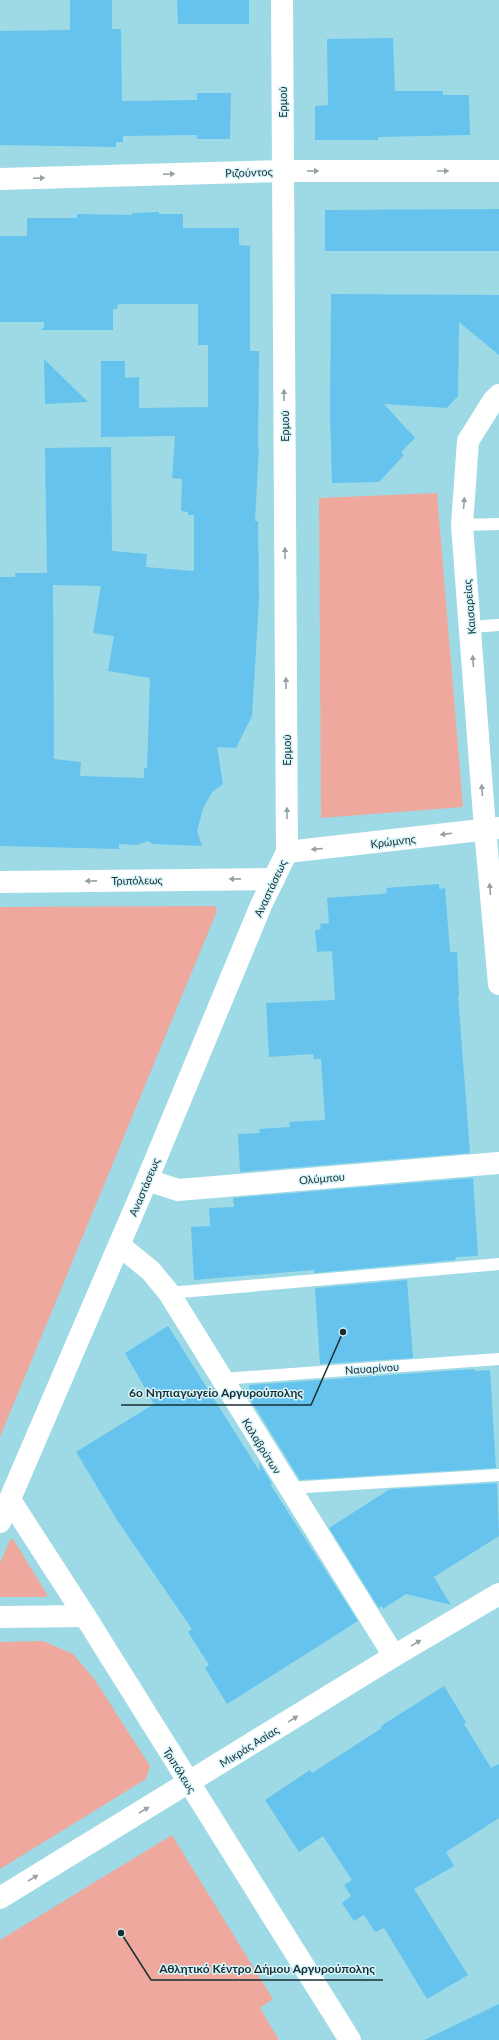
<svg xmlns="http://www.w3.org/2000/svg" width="499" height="2040" viewBox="0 0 499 2040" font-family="Lato,sans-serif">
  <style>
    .green { fill: #efa89d }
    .building { fill: #65c3ee; fill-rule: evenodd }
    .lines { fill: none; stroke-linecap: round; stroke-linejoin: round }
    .service { stroke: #fff; stroke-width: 12 }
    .minor { stroke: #fff; stroke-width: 22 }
    .tertiary { stroke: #fff; stroke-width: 22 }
    .oneway { fill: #96a1a3 }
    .labels { text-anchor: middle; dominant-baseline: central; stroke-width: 3; stroke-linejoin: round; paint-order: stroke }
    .street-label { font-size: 11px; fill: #162f33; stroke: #d8f5fb }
    .leader { fill: none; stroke: #162f33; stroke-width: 1.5 }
    .callout-dot { fill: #162f33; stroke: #d8f5fb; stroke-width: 1.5 }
    .callout-label { font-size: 12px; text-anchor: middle; font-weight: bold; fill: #162f33; stroke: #d8f5fb; stroke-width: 3; stroke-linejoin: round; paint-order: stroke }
  </style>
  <rect width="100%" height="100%" fill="#9edae5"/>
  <g class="green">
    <polygon points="437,493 463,807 321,818 319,498"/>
    <polygon points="215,906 217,911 0,1437 0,907"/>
    <polygon points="13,1539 47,1594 46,1597 0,1597 0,1563 10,1540"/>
    <polygon points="43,1641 73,1654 95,1680 150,1766 146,1779 0,1869 0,1642"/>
    <polygon points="172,1835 273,1999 260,2008 279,2040 0,2040 0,1940"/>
  </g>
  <g class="building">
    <polygon points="70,0 112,0 112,29 121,29 122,101 197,100 197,93 231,93 230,139 197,139 197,135 123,136 123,142 116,142 116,147 0,145 0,31 70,30"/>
    <polygon points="177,0 249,0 249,24 178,24"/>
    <polygon points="393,38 395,91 443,91 443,95 469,95 470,135 378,137 378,140 315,140 315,106 328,105 327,39"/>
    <polygon points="499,209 499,251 325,251 325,210"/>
    <path d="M 159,212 L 159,214 L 183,214 L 183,228 L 239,228 L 239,245 L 250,246 L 250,351 L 259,351 L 258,447 L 259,447 L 255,521 L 258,521 L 259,601 L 252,716 L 236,748 L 217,747 L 223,784 L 212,792 L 203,809 L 197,831 L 202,846 L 153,844 L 148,841 L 137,845 L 119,844 L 119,849 L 0,846 L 0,577 L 15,577 L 15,573 L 47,573 L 45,448 L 111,447 L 112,551 L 147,554 L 146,567 L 194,571 L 194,515 L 188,515 L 188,512 L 181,511 L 182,479 L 172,478 L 175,436 L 101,437 L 101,361 L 125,361 L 125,378 L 139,377 L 139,408 L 208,407 L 208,345 L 198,345 L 198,304 L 118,304 L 117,309 L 113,309 L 113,330 L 41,330 L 44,327 L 44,322 L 0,322 L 0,236 L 27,236 L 27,218 L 77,218 L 77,214 L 132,215 L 132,213 ZM 53,585 L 101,586 L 93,633 L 114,636 L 108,671 L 150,678 L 147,768 L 144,768 L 144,778 L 80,776 L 81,762 L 54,759 Z"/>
    <polygon points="331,294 499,295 499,355 459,322 458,396 447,408 384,404 415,438 401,452 404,455 379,482 332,483 330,414"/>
    <polygon points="44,359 88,402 45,404"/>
    <polygon points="439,884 439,889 445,888 450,952 457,952 459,995 458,995 470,1153 240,1172 238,1134 260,1133 259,1129 290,1127 289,1122 325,1120 321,1059 314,1059 313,1054 269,1057 266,1003 335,1000 332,951 317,952 315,930 321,929 320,924 329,923 327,898 381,894 387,893 386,888"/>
    <polygon points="473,1178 478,1256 456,1257 455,1260 314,1273 314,1270 194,1280 191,1227 210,1226 209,1208 234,1207 233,1198"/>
    <polygon points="407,1280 413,1358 320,1364 315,1288"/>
    <polygon points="168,1326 260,1472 259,1462 272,1484 270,1484 358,1621 227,1704 205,1668 209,1665 188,1632 192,1629 117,1520 76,1452 154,1404 125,1353"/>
    <polygon points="474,1369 475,1371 490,1370 496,1468 300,1480 252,1402 249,1385"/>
    <polygon points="497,1483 499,1536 434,1577 451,1605 406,1594 383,1609 382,1606 379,1608 329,1528 390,1489"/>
    <polygon points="444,1686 466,1722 464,1724 491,1768 499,1764 499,1818 446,1852 454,1866 414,1889 468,1975 427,1999 384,1928 375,1932 364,1915 354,1921 342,1903 351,1896 344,1885 352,1880 323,1836 299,1852 265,1800 310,1770 312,1773 382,1728 381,1726"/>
    <polygon points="499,2004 499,2040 424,2040"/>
  </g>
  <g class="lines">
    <g class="service">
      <polyline points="462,525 499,524"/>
      <polyline points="471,627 499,625"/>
      <polyline points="169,1293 499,1264"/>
      <polyline points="222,1379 499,1359"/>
      <polyline points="289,1488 499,1475"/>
    </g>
    <g class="minor">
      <polyline points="499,395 493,401 468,441 462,525 485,829 499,984"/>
      <polyline points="147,1180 178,1190 499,1163"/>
      <polyline points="119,1245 151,1271 169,1293 394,1656"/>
      <polyline points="10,1500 85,1616 350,2040"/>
      <polyline points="0,1522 147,1180 262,903 287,852 282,0"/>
      <polyline points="0,1617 85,1616"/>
      <polyline points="0,1898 394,1656 499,1594"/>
    </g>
    <g class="tertiary">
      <polyline points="0,179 282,171 499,171"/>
      <polyline points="287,852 499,828"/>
      <polyline points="0,882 274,879"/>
    </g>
  </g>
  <defs><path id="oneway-solid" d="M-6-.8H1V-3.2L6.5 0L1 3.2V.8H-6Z"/></defs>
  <g class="oneway">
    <use href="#oneway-solid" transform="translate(313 171)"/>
    <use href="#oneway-solid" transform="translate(443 171)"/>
    <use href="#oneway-solid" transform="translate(169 174) rotate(-2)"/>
    <use href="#oneway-solid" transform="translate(39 178) rotate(-2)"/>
    <use href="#oneway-solid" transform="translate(284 395) rotate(-90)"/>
    <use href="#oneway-solid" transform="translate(464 503) rotate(-86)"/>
    <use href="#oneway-solid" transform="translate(285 553) rotate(-90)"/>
    <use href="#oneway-solid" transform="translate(473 661) rotate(-94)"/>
    <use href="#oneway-solid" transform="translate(286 683) rotate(-90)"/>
    <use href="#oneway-solid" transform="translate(482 790) rotate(-94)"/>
    <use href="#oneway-solid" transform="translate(287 813) rotate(-90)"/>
    <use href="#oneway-solid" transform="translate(446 834) rotate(173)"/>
    <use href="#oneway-solid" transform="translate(317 849) rotate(175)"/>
    <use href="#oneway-solid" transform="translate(235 879) rotate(179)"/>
    <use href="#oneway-solid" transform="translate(91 881) rotate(179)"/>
    <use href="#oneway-solid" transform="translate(490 889) rotate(-95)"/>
    <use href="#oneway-solid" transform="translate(416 1643) rotate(-31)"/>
    <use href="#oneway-solid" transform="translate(293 1719) rotate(-32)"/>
    <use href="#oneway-solid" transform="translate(144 1810) rotate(-31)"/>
    <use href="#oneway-solid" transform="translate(33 1878) rotate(-31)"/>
  </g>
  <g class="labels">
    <g class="street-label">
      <text transform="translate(282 102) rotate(-90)">Ερμού</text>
      <text transform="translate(249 172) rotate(-2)">Ριζούντος</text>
      <text transform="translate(284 426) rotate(-90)">Ερμού</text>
      <text transform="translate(469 607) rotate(-95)">Καισαρείας</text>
      <text transform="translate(286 750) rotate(-90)">Ερμού</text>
      <text transform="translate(393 841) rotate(-7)">Κρώμνης</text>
      <text transform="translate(137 880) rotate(-1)">Τριπόλεως</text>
      <text transform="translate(270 888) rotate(-65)">Αναστάσεως</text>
      <text transform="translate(322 1178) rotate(-5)">Ολύμπου</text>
      <text transform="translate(144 1187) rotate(-67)">Αναστάσεως</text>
      <text transform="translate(372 1368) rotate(-4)">Ναυαρίνου</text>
      <text transform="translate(262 1446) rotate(58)">Καλαβρύτων</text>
      <text transform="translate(249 1746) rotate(-32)">Μικράς Ασίας</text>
      <text transform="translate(180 1770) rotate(58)">Τριπόλεως</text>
    </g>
  </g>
  <path class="leader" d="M343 1332L311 1405H121M121 1933L151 1980H383"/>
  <g class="callout-dot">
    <circle cx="343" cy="1332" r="4"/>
    <circle cx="121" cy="1933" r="4"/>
  </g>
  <g class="callout-label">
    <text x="216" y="1397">6ο Νηπιαγωγείο Αργυρούπολης</text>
    <text x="267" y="1973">Αθλητικό Κέντρο Δήμου Αργυρούπολης</text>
  </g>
</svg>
